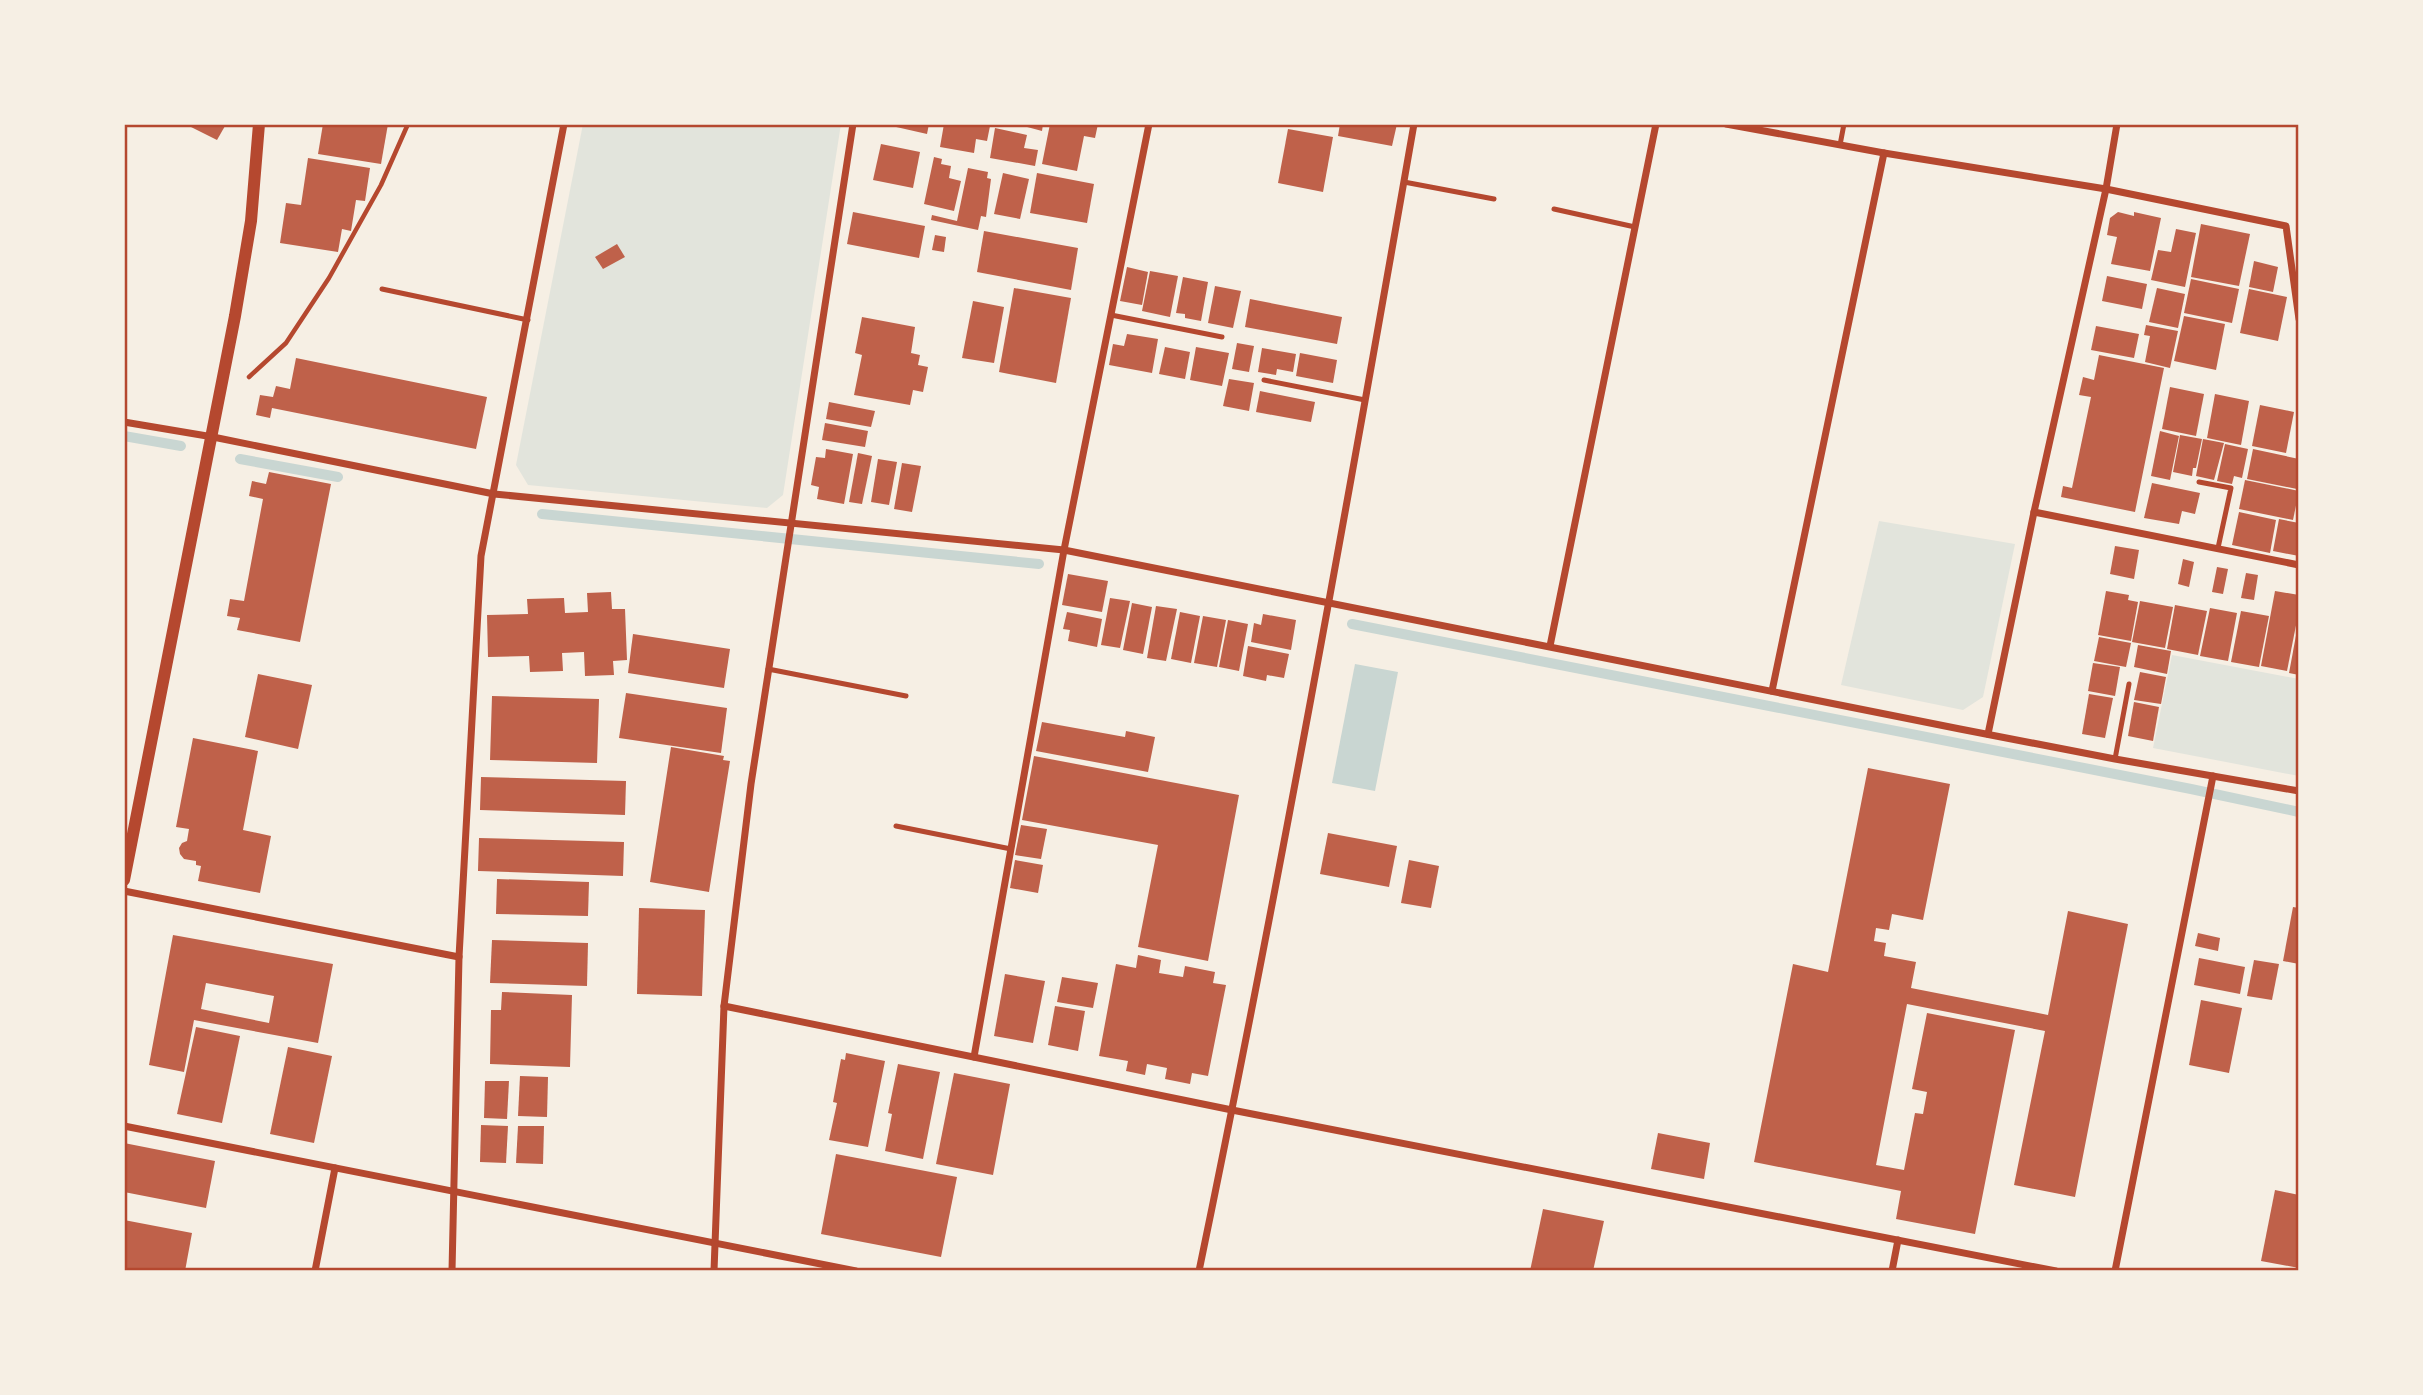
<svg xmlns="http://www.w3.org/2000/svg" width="2423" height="1395" viewBox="0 0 2423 1395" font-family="Cabin,sans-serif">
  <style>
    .green { fill: #e2e4dc }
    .water { fill: #c9d6d2 }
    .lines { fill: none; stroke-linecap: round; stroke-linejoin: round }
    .stream { stroke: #c9d6d2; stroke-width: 10 }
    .building { fill: #bf614a; fill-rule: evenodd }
    .path { stroke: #b5482f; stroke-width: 4.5 }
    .service { stroke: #b5482f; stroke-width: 5 }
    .minor { stroke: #b5482f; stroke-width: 7 }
    .tertiary { stroke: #b5482f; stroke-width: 12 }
    .neatline { fill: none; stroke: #b5482f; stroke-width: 2.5 }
  </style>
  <rect width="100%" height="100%" fill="#f6efe4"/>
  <g class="green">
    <polygon points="583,124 841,124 783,495 767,508 528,485 516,465"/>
    <polygon points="1879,521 2015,544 1983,697 1963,710 1841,685"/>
    <polygon points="2172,655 2299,679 2299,776 2153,748"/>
  </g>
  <polygon class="water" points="1355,664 1398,672 1375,791 1332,783"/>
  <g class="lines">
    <g class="stream">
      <polyline points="124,436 181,446"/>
      <polyline points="240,459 338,477"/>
      <polyline points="542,514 1039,564"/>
      <polyline points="1352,624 2191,789 2299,812"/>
    </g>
  </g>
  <g class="building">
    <polygon points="185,124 221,124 225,126 217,140"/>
    <polygon points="323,124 388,124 381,164 318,154"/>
    <polygon points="883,124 929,124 927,134"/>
    <polygon points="944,124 990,126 987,141 976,139 974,153 940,147"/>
    <polygon points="1016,124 1043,124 1042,131"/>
    <polygon points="1050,124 1098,124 1095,138 1084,136 1077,171 1042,164"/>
    <polygon points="1340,124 1397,124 1392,146 1338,136"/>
    <polygon points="995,128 1027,135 1024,148 1038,150 1035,166 990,158"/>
    <polygon points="1288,129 1333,137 1323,192 1278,183"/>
    <polygon points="881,144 920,152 913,188 873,180"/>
    <polygon points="934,157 942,159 941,164 951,166 949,178 961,181 954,211 924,204"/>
    <polygon points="308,158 370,168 365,201 356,200 351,231 342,229 338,252 280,243 286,203 301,205"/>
    <polygon points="968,168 988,172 987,178 991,179 986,217 981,216 978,230 931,220 932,215 957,221"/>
    <polygon points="1003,173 1029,179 1020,219 994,214"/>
    <polygon points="1037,173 1094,184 1087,223 1030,213"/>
    <polygon points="853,212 925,226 919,258 847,244"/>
    <polygon points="2118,212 2134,216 2134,212 2161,218 2150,271 2111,264 2117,237 2107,235 2110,218"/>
    <polygon points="2201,224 2250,234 2239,286 2191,277"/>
    <polygon points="2176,229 2196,233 2185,287 2151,280 2158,250 2171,252"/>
    <polygon points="984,231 1078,248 1071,290 977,272"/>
    <polygon points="935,235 946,237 944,252 932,250"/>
    <polygon points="617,244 625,257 603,269 595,257"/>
    <polygon points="2254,261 2278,267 2273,292 2249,287"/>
    <polygon points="1127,267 1148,272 1142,305 1120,301"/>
    <polygon points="1150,271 1178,276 1170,317 1142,311"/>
    <polygon points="2107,276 2147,284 2142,309 2102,301"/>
    <polygon points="1183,277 1208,282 1201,321 1185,318 1185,314 1176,313"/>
    <polygon points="2191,279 2239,289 2232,323 2184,313"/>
    <polygon points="1215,286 1241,291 1233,328 1208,323"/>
    <polygon points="1014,288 1071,298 1056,383 999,372"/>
    <polygon points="2157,288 2185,294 2178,328 2149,322"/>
    <polygon points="2249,289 2287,297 2278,341 2240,333"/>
    <polygon points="1250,299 1342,317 1337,344 1245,327"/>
    <polygon points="973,301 1004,307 994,363 962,358"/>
    <polygon points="2184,316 2225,324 2216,370 2174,361"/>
    <polygon points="862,317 915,327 911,353 920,355 918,365 928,367 923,392 913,390 910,405 854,395 862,355 855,353"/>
    <polygon points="2146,325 2178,331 2170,368 2145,362 2150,336 2144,335"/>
    <polygon points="2096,326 2139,334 2134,358 2091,350"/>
    <polygon points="1127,334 1158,339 1152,373 1109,365 1113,344 1124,346"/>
    <polygon points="1237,343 1254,346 1249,372 1232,369"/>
    <polygon points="1165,347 1190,352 1185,379 1159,374"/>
    <polygon points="1196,347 1229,353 1222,386 1190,380"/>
    <polygon points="1262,348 1296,354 1293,372 1277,369 1276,375 1258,372"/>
    <polygon points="1300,353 1337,360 1333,383 1296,376"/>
    <polygon points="2099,355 2164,368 2135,512 2061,497 2063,486 2072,488 2091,397 2079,395 2083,377 2094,380"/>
    <polygon points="296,358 487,397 476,449 272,408 270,418 256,415 260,395 273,397 276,386 290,389"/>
    <polygon points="1229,379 1254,383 1249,411 1223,406"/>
    <polygon points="2170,387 2204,394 2196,436 2162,429"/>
    <polygon points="1260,391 1315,402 1311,422 1256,412"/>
    <polygon points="2215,394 2249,401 2241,445 2207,438"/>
    <polygon points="829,402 875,411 871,427 826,419"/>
    <polygon points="2260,405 2294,412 2286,453 2252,446"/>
    <polygon points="825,423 868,431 865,447 822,440"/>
    <polygon points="2160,431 2179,436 2170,480 2151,476"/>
    <polygon points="2180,435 2202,439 2196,468 2193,468 2192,476 2173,472"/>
    <polygon points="2203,439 2224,443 2214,480 2196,476"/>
    <polygon points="2225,444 2248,449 2242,478 2234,476 2232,484 2217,481"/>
    <polygon points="826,449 853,454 844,504 817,499 819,487 811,485 816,457 825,458"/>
    <polygon points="2253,449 2299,459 2297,489 2247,479"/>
    <polygon points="858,453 872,456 862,504 849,502"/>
    <polygon points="878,459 897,462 889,505 871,502"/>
    <polygon points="902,463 921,466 912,512 894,509"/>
    <polygon points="269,472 331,484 300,642 237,630 240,618 227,616 230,599 244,601 263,499 249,496 252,481 266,484"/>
    <polygon points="2245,480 2299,491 2293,520 2239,509"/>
    <polygon points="2152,483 2200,493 2195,514 2182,511 2179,524 2144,518"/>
    <polygon points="2239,512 2276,520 2270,553 2232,545"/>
    <polygon points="2279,519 2299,523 2299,556 2273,551"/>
    <polygon points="2115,546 2139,550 2134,579 2110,574"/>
    <polygon points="2183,559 2194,562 2189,587 2178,584"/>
    <polygon points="2217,567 2228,569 2223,594 2212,592"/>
    <polygon points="2246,573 2258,575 2254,600 2241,598"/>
    <polygon points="1068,574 1108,581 1102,612 1062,605"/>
    <polygon points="2106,591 2129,595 2128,600 2138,602 2131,641 2098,635"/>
    <polygon points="2275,591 2299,595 2299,610 2287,671 2261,666"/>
    <polygon points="611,592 612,609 625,609 627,660 613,661 614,675 585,676 584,652 562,653 563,671 530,672 529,656 488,657 487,615 528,614 527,599 564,598 565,613 588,612 587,593"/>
    <polygon points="1110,598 1130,601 1120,648 1101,645"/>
    <polygon points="2140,601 2173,607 2165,648 2132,642"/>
    <polygon points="1132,603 1152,607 1143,654 1123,650"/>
    <polygon points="2175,605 2207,611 2198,655 2167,649"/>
    <polygon points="1156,606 1177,609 1166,661 1147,658"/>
    <polygon points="2210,608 2237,613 2228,661 2200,656"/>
    <polygon points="2241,611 2269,616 2259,667 2231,662"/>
    <polygon points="1067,612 1102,619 1097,647 1068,641 1070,630 1063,629"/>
    <polygon points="1180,612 1200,616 1191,663 1171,659"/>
    <polygon points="1263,614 1296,620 1291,650 1251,642 1254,623 1261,625"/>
    <polygon points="1203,616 1226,620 1217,667 1194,663"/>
    <polygon points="1228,620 1248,624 1239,671 1219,667"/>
    <polygon points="2297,630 2299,630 2299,675 2289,673"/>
    <polygon points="633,634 730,649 724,688 628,673"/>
    <polygon points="2099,637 2131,643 2126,667 2094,661"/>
    <polygon points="2138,645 2171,651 2167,674 2134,667"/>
    <polygon points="1248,646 1289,654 1284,678 1267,675 1266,681 1243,676"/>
    <polygon points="2093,663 2120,667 2115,696 2088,691"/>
    <polygon points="2140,672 2166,677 2161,704 2134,700"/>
    <polygon points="258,674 312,685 298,749 245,737"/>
    <polygon points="626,693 727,708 721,753 619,738"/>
    <polygon points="2089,694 2113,698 2105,738 2082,734"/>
    <polygon points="492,696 599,699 597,763 490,760"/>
    <polygon points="2134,702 2159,707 2153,741 2128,736"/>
    <polygon points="1042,722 1125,737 1126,731 1155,737 1148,772 1036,751"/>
    <polygon points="193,738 258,751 243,830 271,836 260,893 198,881 201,866 196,865 196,861 184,859 180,854 179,848 182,843 187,841 189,829 176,827"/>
    <polygon points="671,747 724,756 723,760 730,761 709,892 650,882"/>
    <polygon points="1034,756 1239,795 1208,961 1138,947 1158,845 1022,820"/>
    <polygon points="1868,768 1950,784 1923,920 1892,914 1889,930 1876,928 1874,941 1886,943 1884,956 1916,962 1911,988 2048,1015 2068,911 2128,924 2075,1197 2014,1185 2045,1031 1907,1004 1876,1165 1904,1170 1915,1113 1923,1114 1927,1092 1912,1089 1927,1013 2015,1030 1975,1234 1896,1219 1901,1191 1754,1162 1793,964 1828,972"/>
    <polygon points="481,777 626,781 625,815 480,810"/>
    <polygon points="1021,825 1047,829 1041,859 1015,855"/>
    <polygon points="1328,833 1397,846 1389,887 1320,874"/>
    <polygon points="479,838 624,842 623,876 478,871"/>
    <polygon points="1015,860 1043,865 1038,893 1010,888"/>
    <polygon points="1409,860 1439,866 1431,908 1401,903"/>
    <polygon points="497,879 589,882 588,916 496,914"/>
    <polygon points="2293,907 2299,908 2299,964 2283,961"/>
    <polygon points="639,908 705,910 702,996 637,994"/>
    <polygon points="2198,933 2220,938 2218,951 2195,946"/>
    <path d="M 173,935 L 333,964 L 318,1043 L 194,1020 L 184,1072 L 149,1065 ZM 206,983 L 274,996 L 269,1023 L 201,1009 Z"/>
    <polygon points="492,940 588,943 587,986 490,983"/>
    <polygon points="1138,955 1161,960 1159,973 1183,977 1185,966 1215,972 1213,983 1226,985 1208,1076 1192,1073 1190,1084 1165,1079 1167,1068 1147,1064 1145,1075 1126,1071 1128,1061 1099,1056 1116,964 1136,968"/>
    <polygon points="2199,958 2245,967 2240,994 2194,985"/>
    <polygon points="2254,960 2279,964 2272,1000 2247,996"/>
    <polygon points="1005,974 1045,981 1033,1043 994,1036"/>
    <polygon points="1062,977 1098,983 1093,1008 1057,1002"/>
    <polygon points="502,992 572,995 570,1067 490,1064 491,1010 501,1010"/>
    <polygon points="2201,1000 2242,1008 2229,1073 2189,1065"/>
    <polygon points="1055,1006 1085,1011 1078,1051 1048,1045"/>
    <polygon points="196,1027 240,1036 222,1123 177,1114"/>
    <polygon points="288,1047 332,1056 314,1143 270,1134"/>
    <polygon points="846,1053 885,1061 868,1147 829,1140 837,1103 833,1102 841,1059 845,1060"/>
    <polygon points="898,1064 940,1072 923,1159 885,1151 892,1114 888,1113"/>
    <polygon points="954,1073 1010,1084 993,1175 936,1164"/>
    <polygon points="520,1076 548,1077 547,1117 518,1116"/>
    <polygon points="485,1081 509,1081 507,1119 484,1118"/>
    <polygon points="481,1125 508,1126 506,1163 480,1162"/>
    <polygon points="518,1126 544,1126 543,1164 516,1163"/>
    <polygon points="1658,1133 1710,1143 1704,1179 1651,1169"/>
    <polygon points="124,1143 215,1161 206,1208 124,1192"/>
    <polygon points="836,1154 957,1177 941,1257 821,1234"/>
    <polygon points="2275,1190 2299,1195 2299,1268 2261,1261"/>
    <polygon points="1543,1209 1604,1221 1593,1271 1530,1271"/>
    <polygon points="124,1220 192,1233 185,1271 124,1271"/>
  </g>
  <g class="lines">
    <polyline class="path" points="249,377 286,343 329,278 381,185 408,124"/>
    <g class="service">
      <polyline points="1840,145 1844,124"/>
      <polyline points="1404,182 1494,199"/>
      <polyline points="1554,209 1635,227"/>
      <polyline points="382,289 528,320"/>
      <polyline points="1111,315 1222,337"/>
      <polyline points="1264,380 1365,400"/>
      <polyline points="2199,482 2231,488 2218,548"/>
      <polyline points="768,669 906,696"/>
      <polyline points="2115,759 2129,684"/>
      <polyline points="896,826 1011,849"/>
    </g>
    <g class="minor">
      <polyline points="1726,124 1884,153 2106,189 2286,226 2299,319"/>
      <polyline points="124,422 213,437 494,494 1064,550 1960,729 2115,759 2299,791"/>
      <polyline points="2034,512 2299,565"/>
      <polyline points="1550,646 1656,124"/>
      <polyline points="1772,691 1884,153"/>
      <polyline points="1988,734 2034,512 2106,189 2117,124"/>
      <polyline points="124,891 459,957"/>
      <polyline points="724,1006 1232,1110 2056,1271"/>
      <polyline points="974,1057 1064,550 1149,124"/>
      <polyline points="124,1126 856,1271"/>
      <polyline points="315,1271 335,1168"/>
      <polyline points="452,1271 459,957 481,556 564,124"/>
      <polyline points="714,1271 724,1006 751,784 853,124"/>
      <path d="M 1199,1271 C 1278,890 1347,507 1414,124"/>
      <polyline points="1892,1271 1898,1240"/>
      <polyline points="2115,1271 2213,776"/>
    </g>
    <polyline class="tertiary" points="124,880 235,316 251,221 259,124"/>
  </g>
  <rect width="2423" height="1395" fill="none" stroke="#f6efe4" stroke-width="252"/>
  <rect x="126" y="126" width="2171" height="1143" class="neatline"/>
</svg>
